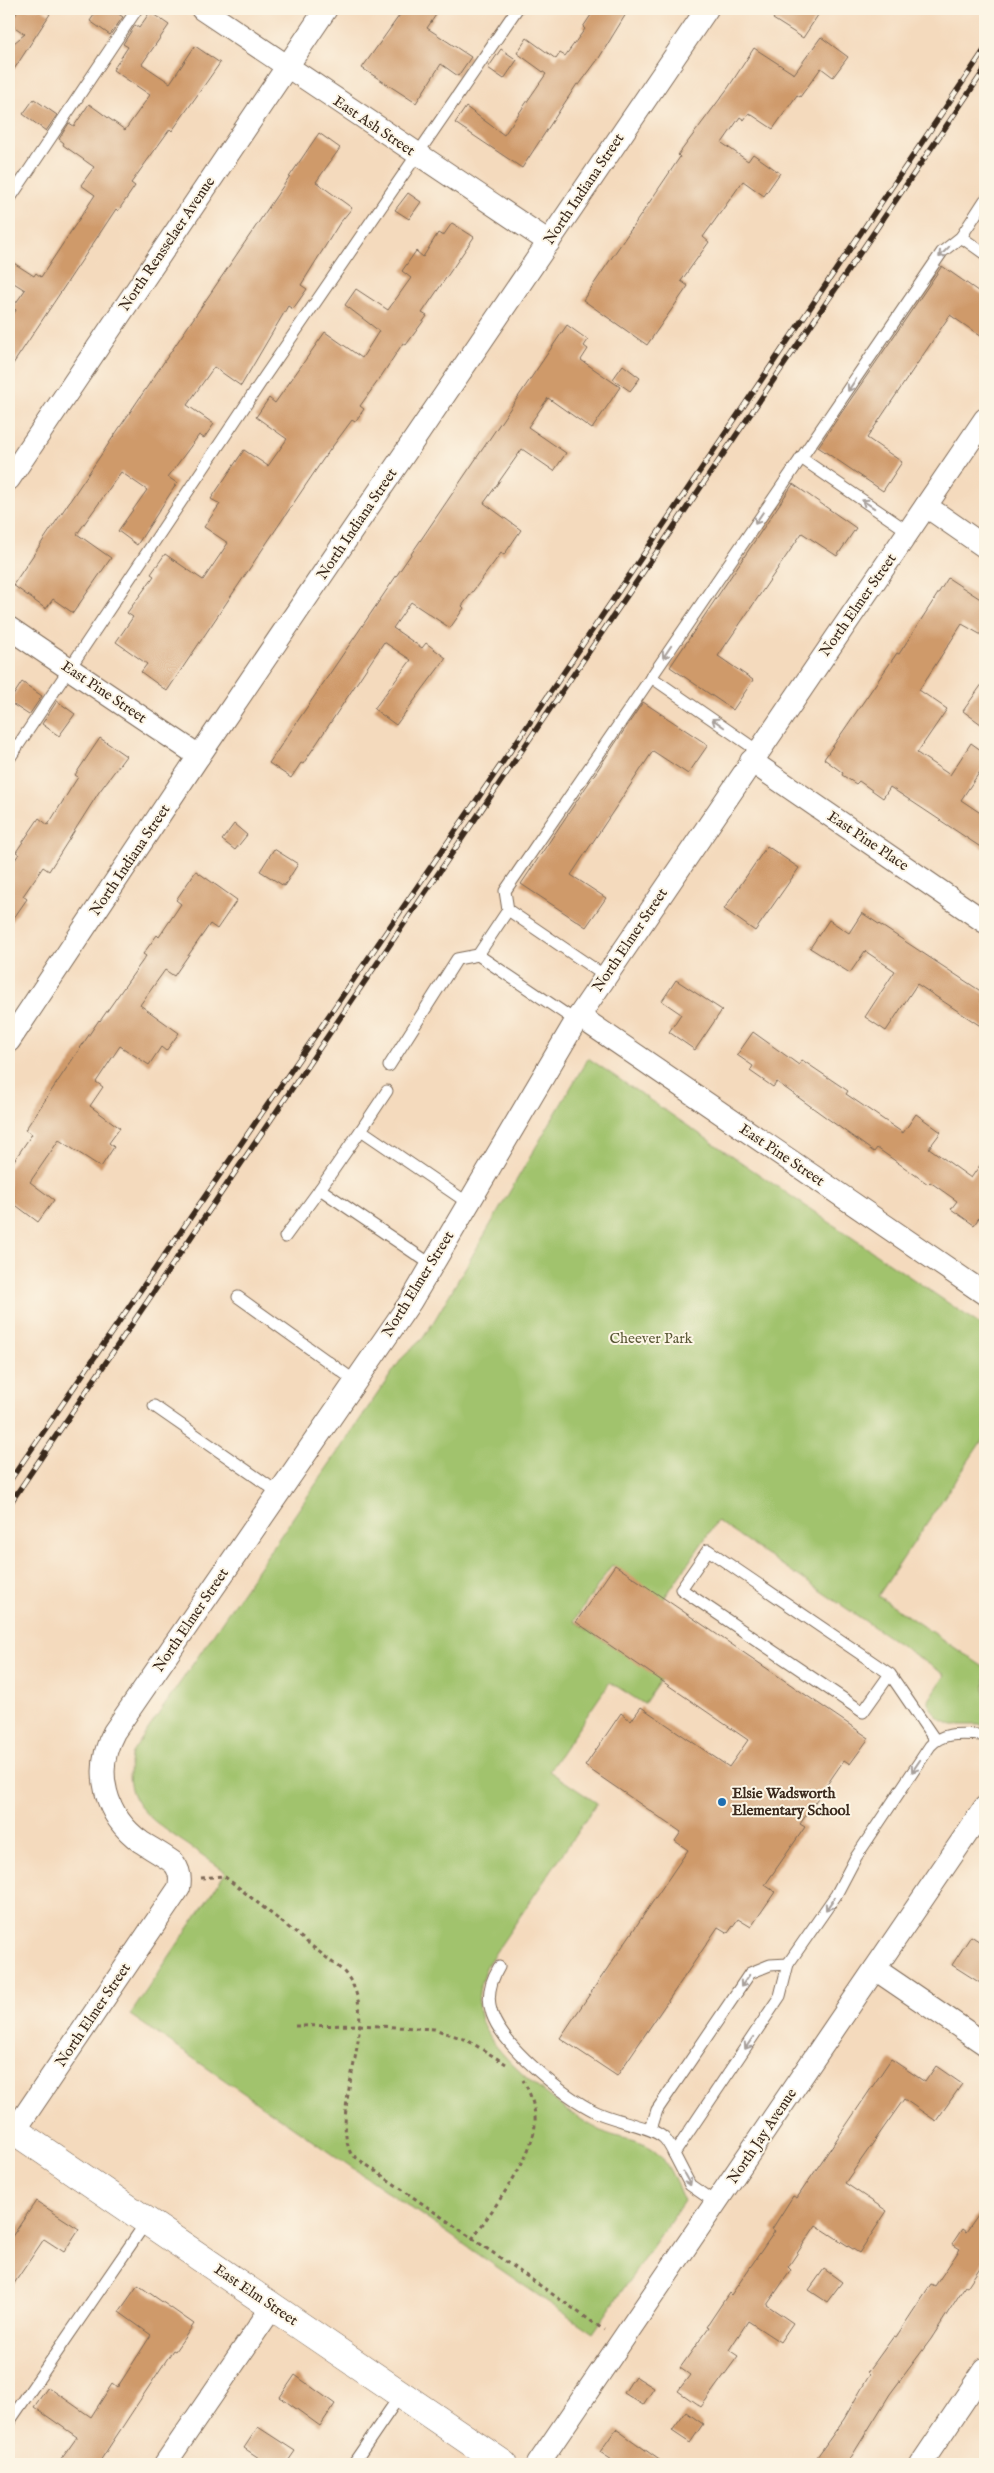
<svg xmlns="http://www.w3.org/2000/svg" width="994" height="2473" viewBox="0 0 994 2473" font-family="'IM FELL English',serif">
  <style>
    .green { fill: #a1c36d; stroke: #6e7646 }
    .building { fill: #cf9a6b }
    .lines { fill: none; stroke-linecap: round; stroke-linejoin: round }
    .service-casing { stroke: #7c6856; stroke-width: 13 }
    .minor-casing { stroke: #7c6856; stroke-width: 24 }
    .tertiary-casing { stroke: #7c6856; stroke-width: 29 }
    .path { stroke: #7c6856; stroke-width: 3; stroke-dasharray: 4 4; stroke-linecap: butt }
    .service { stroke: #fff; stroke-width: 11 }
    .minor { stroke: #fff; stroke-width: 22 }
    .tertiary { stroke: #fff; stroke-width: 28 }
    .rail-casing { stroke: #3b2a1e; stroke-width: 5.5 }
    .rail { stroke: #fcf5e5; stroke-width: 4; stroke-dasharray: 11; stroke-linecap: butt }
    .oneway { stroke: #a79f9a }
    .poi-dot { fill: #1f6fb2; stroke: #fcf5e5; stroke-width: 2 }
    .labels { text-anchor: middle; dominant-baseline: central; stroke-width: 4; stroke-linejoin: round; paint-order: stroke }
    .street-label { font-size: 15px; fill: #3b2a1e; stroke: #fcf5e5 }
    .park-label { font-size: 15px; fill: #5a5836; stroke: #fcf5e5 }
    .poi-label { font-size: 15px; font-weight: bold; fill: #3b2a1e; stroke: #fcf5e5; text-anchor: start }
  </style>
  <rect width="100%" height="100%" fill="#fcf5e5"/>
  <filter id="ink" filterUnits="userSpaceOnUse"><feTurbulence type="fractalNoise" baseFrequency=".02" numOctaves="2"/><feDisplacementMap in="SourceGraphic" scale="10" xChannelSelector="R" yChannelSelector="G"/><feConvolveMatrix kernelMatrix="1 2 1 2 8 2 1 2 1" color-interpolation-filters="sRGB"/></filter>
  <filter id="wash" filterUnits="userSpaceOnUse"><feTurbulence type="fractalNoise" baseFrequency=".0096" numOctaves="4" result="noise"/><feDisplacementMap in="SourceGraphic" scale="20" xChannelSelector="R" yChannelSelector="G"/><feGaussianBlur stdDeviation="1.12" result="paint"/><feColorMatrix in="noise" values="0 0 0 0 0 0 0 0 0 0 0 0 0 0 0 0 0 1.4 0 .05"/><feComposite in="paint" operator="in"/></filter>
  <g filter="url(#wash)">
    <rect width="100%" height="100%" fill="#f4dabd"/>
    <path class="green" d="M 588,1058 L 985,1328 L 985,1436 L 878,1596 L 985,1668 L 985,1725 L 952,1725 L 939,1719 L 929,1705 L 929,1700 L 945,1675 L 717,1521 L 663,1600 L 612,1565 L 574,1621 L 661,1679 L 644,1704 L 610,1682 L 549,1771 L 597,1803 L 489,1962 C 480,1981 475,1999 481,2020 C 492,2057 571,2118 606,2133 C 624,2140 645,2140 659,2154 C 670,2166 677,2186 684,2201 L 593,2333 L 130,2015 L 226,1872 C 209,1860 193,1848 176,1837 C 142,1813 121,1797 132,1753 L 402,1358 L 423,1338 L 434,1321 Z"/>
    <g id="blocks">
      <g class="building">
        <polygon points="19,9 42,9 50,14 9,77 9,47 25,34 10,24"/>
        <polygon points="98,9 111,9 123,17 110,35 90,21"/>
        <polygon points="404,9 440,9 427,28 471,57 458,76 441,64 416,103 362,68"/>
        <polygon points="595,9 629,9 599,58 579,85 577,84 522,168 455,123 466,107 504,135 546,74 517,53 527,38 556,59 560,53 565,56 585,29 583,27"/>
        <polygon points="780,9 822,9 803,38 773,19"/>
        <polygon points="150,12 169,25 142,64 170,83 195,46 220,63 172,131 170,129 131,183 135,186 118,211 116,209 9,370 9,321 16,310 13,307 25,290 9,280 9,260 34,276 36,273 41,277 95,195 81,185 94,167 63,145 64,143 59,139 69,123 74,126 89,104 125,130 150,95 113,70 128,47 123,44 135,25 139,28"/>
        <polygon points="821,37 848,57 833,77 821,68 800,97 797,95 773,129 749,113 744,120 740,117 722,143 748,161 753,154 780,173 764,196 743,181 703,237 709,242 681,281 688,286 647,345 583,300 653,197 680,157 678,155 728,88 754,48 794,74"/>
        <polygon points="501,49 517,60 504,79 488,68"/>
        <polygon points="34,99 57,115 46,131 23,114"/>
        <polygon points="319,133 340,148 316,182 352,208 339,224 301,285 307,289 293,309 288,306 241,386 214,367 187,405 214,424 204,438 199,435 168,477 177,483 137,545 118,531 147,490 121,472 77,534 111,558 73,613 53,599 46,609 13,585"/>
        <polygon points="408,193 421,202 409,219 395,210"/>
        <polygon points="452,223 474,237 422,313 427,316 406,345 403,343 378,381 360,406 364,409 355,422 352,420 324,458 167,691 141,672 147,664 116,642 133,617 127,613 154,576 151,574 165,554 203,580 228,543 204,527 220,504 211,499 244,450 268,466 287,439 256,417 269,398 275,403 325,332 362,358 379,331 345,305 356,289 388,310 411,278 402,271 416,251 423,257 438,233 443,236"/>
        <polygon points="942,266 985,296 985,339 950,315 867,438 902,462 883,491 818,447"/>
        <polygon points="567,325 588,340 584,346 588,349 581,360 620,387 592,429 548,398 528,427 566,453 554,471 522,449 484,503 521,530 504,555 501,553 462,606 464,608 450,628 411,602 393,628 422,648 426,643 446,658 396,725 374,709 411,660 384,642 303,764 301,763 291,778 269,763"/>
        <polygon points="623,365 640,378 630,391 613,379"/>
        <polygon points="793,484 856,528 837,556 802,533 718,656 753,680 733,710 670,667"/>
        <polygon points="948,578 985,602 985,637 962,624 919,690 947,709 917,753 950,775 971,743 985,753 985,764 961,800 985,816 985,850 890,787 883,798 859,781 856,784 842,775 843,773 824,759 897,653 899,654"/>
        <polygon points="985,680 985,727 963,711"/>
        <polygon points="22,682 42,696 29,715 9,702"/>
        <polygon points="57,701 75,714 59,736 42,724"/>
        <polygon points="643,702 708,745 688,774 653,751 571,875 606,898 586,927 521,884"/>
        <polygon points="100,738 126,756 99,792 49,871 43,867 23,896 27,899 9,925 9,868 19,854 16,852 39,818 48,825 78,777 75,775"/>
        <polygon points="234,824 247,835 235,850 222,840"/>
        <polygon points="767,846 799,868 755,931 724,909"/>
        <polygon points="274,849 298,864 284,886 260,871"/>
        <polygon points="196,871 237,900 217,929 210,924 174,976 165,970 140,1005 179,1033 166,1051 161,1047 149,1065 120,1046 96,1082 103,1087 90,1106 120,1128 109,1143 114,1147 101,1167 59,1140 30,1182 54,1200 38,1222 9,1200 9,1168 32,1134 25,1130 99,1020 100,1021 146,956 143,954 157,935 159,937 181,904 176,900"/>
        <polygon points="862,913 985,994 985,1029 917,984 886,1031 865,1017 895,971 865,951 850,973 810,948 829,920 849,933"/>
        <polygon points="676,980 722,1010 695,1050 669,1032 681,1014 662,1001"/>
        <polygon points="753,1032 799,1065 802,1060 848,1091 846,1094 903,1133 916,1114 941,1132 929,1148 971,1178 985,1158 985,1209 974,1225 951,1209 957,1201 930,1182 928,1184 877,1148 874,1152 777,1082 773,1087 750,1071 753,1066 737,1055"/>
        <polygon points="615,1565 869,1738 850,1764 844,1760 800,1824 805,1827 765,1885 775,1892 751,1927 738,1919 728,1933 718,1927 617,2076 560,2038 688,1850 675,1841 681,1832 585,1766 621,1713 631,1721 641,1707 729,1767 748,1740 576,1622"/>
        <polygon points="971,1936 985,1945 985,1986 952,1965"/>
        <polygon points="891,2059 925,2082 936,2066 962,2084 936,2121 904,2099 845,2183 887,2211 859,2253 816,2225 788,2267 791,2270 767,2305 793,2323 780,2342 748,2321 729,2350 738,2356 701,2407 678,2391 690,2375 680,2368 709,2327 707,2326 729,2293 731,2295 775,2231 772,2229 793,2196 797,2198"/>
        <polygon points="36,2201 79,2229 64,2252 44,2239 9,2291 9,2241"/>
        <polygon points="985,2205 985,2260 967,2287 965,2286 931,2339 890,2394 847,2464 812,2464 844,2419 870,2374 868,2372 894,2336 896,2337 931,2284 935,2286 960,2249 952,2244 962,2229 966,2232"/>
        <polygon points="824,2269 842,2282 827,2302 809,2290"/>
        <polygon points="138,2285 194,2324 175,2351 173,2350 98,2464 58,2464 77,2437 34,2407 48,2387 91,2417 112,2384 117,2388 151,2335 119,2312"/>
        <polygon points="295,2375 335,2404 320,2426 280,2397"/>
        <polygon points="635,2376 654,2388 643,2405 624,2393"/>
        <polygon points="686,2412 703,2424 690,2443 672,2431"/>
        <polygon points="258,2427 295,2451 286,2464 268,2464 244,2448"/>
        <polygon points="616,2429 665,2464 618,2464 600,2452"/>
      </g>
    </g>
  </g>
  <g filter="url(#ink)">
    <use href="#blocks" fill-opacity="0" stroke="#7c6856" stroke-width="1"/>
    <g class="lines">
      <g class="service-casing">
        <g id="service">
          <polyline points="9,200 137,9"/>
          <polyline points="961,237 985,254"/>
          <polyline points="801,458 909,532"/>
          <polyline points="651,677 758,751"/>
          <polyline points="9,759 265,376 517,9"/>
          <polyline points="508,910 605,976"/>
          <polyline points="478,955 576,1021"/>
          <polyline points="389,1066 457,959 478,955 508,910 505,891 942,252 961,237 985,200"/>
          <polyline points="361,1130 387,1091"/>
          <polyline points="285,1237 320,1189"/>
          <polyline points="432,1265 320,1189 361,1130 468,1203"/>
          <polyline points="238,1297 355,1381"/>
          <polyline points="154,1406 279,1493"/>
          <polyline points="890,1674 863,1712 681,1589 708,1550 890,1674 935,1740"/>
          <path d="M 499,1967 C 490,1982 486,1997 492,2014 C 503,2047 565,2097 596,2112 C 614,2121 652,2126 664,2138 C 668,2142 671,2148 674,2154"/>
          <polyline points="651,2129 657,2110 750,1973 770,1965 788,1964"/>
          <path d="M 716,2203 L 690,2185 L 674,2154 L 780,1996 L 788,1964 L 836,1895 L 856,1857 L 930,1746 C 944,1730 965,1735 985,1735"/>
          <polyline points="9,2422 147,2221"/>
          <polyline points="353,2464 401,2394"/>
        </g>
      </g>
      <g class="minor-casing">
        <g id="minor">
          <polyline points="202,9 549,242"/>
          <polyline points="9,479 326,9"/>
          <polyline points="926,506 985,547"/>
          <polyline points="9,628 199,756"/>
          <polyline points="751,761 985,922"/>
          <polyline points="579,1016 985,1294"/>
          <polyline points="9,1041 199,756 707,9"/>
          <polyline points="875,1969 985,2044"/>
          <path d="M 9,2139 L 179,1888 C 181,1878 180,1871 174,1863 C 163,1855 152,1849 141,1842 C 105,1816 93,1771 114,1732 L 411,1301 L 579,1016 L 985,419"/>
          <polyline points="165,2464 273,2306"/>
          <polyline points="538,2464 985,1807"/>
          <polyline points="921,2464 985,2369"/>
        </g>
      </g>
      <g class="tertiary-casing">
        <polyline id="tertiary" points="9,2127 503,2464"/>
      </g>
      <g class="path">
        <path d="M 201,1878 L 224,1876 L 342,1970 C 388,2016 327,2101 351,2154 L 604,2330"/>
        <polyline points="295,2026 359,2025 434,2029 467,2040 506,2064"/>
        <path d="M 472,2239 C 491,2212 534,2156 535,2124 C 536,2109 531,2094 523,2080"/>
      </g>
      <use href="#service" class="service"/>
      <use href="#minor" class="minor"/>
      <use href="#tertiary" class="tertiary"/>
      <g class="rail-casing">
        <g id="rail">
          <polyline points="9,1482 537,712 985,49"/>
          <polyline points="9,1505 985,69"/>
        </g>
      </g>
      <use href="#rail" class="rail"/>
    </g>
    <defs><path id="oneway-shaft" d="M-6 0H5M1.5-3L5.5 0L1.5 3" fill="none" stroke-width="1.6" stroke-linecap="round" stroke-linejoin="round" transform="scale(1.25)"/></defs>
    <g class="oneway">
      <use href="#oneway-shaft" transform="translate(944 252) rotate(134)"/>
      <use href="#oneway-shaft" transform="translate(852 385) rotate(124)"/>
      <use href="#oneway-shaft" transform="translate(868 504) rotate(-146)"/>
      <use href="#oneway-shaft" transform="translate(759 518) rotate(124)"/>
      <use href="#oneway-shaft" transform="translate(667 652) rotate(124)"/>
      <use href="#oneway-shaft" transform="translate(718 723) rotate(-145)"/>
      <use href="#oneway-shaft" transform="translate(916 1766) rotate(124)"/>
      <use href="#oneway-shaft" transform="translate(830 1904) rotate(125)"/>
      <use href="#oneway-shaft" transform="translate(745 1981) rotate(125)"/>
      <use href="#oneway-shaft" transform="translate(749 2043) rotate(124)"/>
      <use href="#oneway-shaft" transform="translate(687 2179) rotate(61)"/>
    </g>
  </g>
  <circle class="poi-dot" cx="722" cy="1802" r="5"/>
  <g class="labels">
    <g class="street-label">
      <text transform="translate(374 126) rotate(34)">East Ash Street</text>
      <text transform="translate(584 189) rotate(-56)">North Indiana Street</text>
      <text transform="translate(167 244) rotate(-56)">North Rensselaer Avenue</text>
      <text transform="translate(357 524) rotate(-56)">North Indiana Street</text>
      <text transform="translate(858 605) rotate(-55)">North Elmer Street</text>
      <text transform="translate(104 692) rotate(34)">East Pine Street</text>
      <text transform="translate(868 841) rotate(34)">East Pine Place</text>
      <text transform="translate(130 860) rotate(-56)">North Indiana Street</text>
      <text transform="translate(630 940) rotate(-56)">North Elmer Street</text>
      <text transform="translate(782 1155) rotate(34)">East Pine Street</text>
      <text transform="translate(418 1284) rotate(-58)">North Elmer Street</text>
      <text transform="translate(191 1620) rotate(-56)">North Elmer Street</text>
      <text transform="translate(93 2015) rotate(-56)">North Elmer Street</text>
      <text transform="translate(762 2136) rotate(-56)">North Jay Avenue</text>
      <text transform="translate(256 2295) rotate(34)">East Elm Street</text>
    </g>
    <g class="park-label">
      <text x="651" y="1338">Cheever Park</text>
    </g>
    <g class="poi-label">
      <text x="732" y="1793">Elsie Wadsworth<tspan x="732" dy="17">Elementary School</tspan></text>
    </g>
  </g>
  <rect width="994" height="2473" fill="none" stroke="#fcf5e5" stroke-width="30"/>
</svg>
